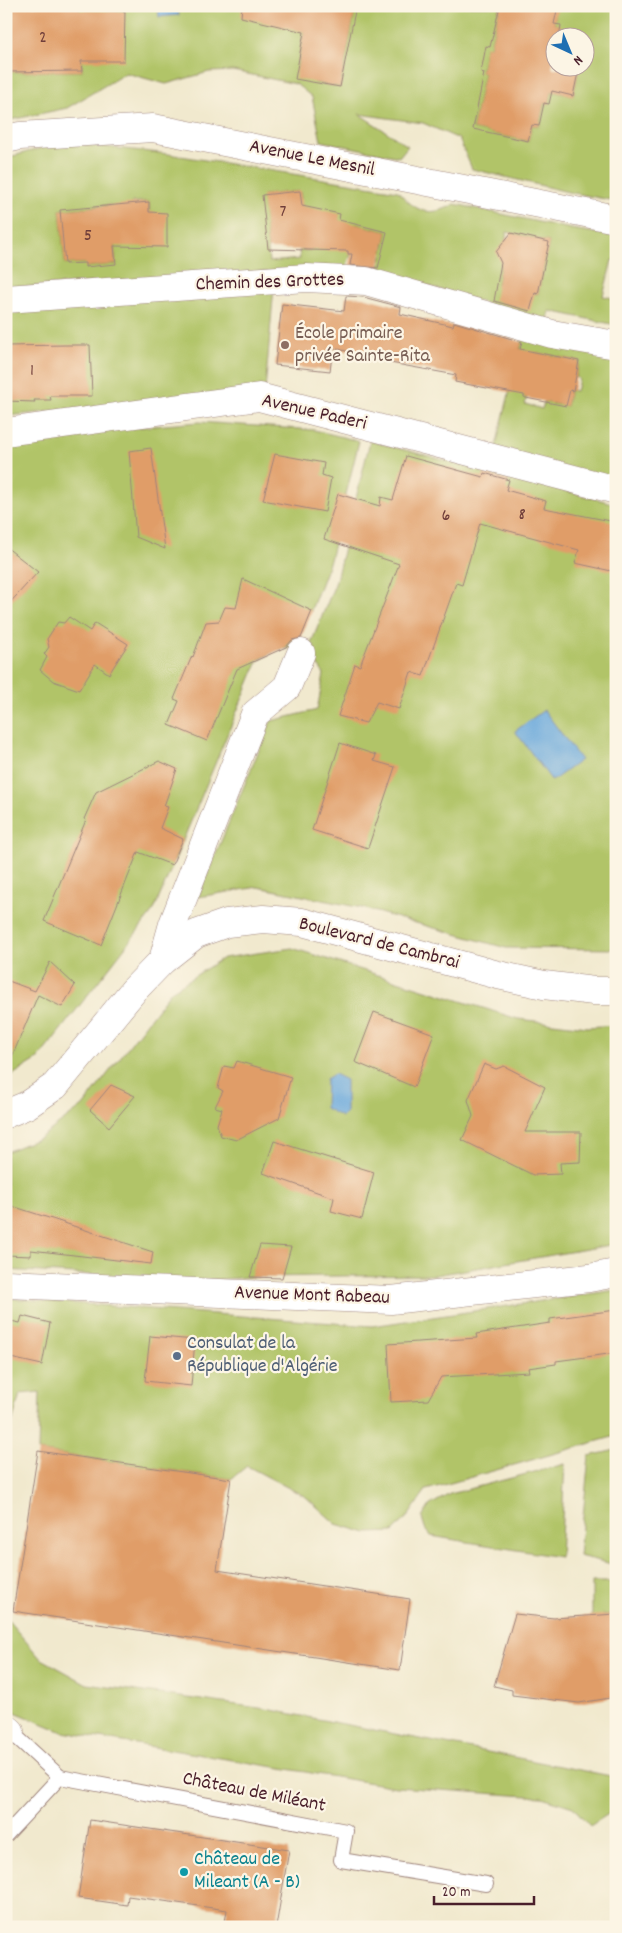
<svg xmlns="http://www.w3.org/2000/svg" width="622" height="1933" viewBox="0 0 622 1933" font-family="Dekko,sans-serif">
  <style>
    .green { fill: #b1c468; stroke: #7e724a; fill-rule: evenodd }
    .water { fill: #68a7db; stroke: #596383 }
    .building { fill: #e09d67 }
    .lines { fill: none; stroke-linecap: round; stroke-linejoin: round }
    .service-casing { stroke: #9e847c; stroke-width: 16 }
    .minor-casing { stroke: #9e847c; stroke-width: 29 }
    .tertiary-casing { stroke: #9e847c; stroke-width: 29 }
    .service { stroke: #fff; stroke-width: 14 }
    .minor { stroke: #fff; stroke-width: 28 }
    .tertiary { stroke: #fff; stroke-width: 28 }
    .education-dot { fill: #8d6e63; stroke: #fcf5e5; stroke-width: 2 }
    .service-dot { fill: #5c6f8a; stroke: #fcf5e5; stroke-width: 2 }
    .culture-dot { fill: #0f9aa8; stroke: #fcf5e5; stroke-width: 2 }
    .labels { text-anchor: middle; dominant-baseline: central; stroke-width: 4.5; stroke-linejoin: round; paint-order: stroke }
    .number-label { font-size: 18px; fill: #703e3a }
    .street-label { font-size: 20px; fill: #4a1f2b; stroke: #fcf5e5 }
    .education-label { font-size: 20px; fill: #785e54; stroke: #fcf5e5; text-anchor: start }
    .service-label { font-size: 20px; fill: #4e5e75; stroke: #fcf5e5; text-anchor: start }
    .culture-label { font-size: 20px; fill: #0d838f; stroke: #fcf5e5; text-anchor: start }
  </style>
  <rect width="100%" height="100%" fill="#fcf5e5"/>
  <filter id="ink" filterUnits="userSpaceOnUse"><feTurbulence type="fractalNoise" baseFrequency=".02" numOctaves="2"/><feDisplacementMap in="SourceGraphic" scale="10" xChannelSelector="R" yChannelSelector="G"/><feConvolveMatrix kernelMatrix="1 2 1 2 8 2 1 2 1" color-interpolation-filters="sRGB"/></filter>
  <filter id="wash" filterUnits="userSpaceOnUse"><feTurbulence type="fractalNoise" baseFrequency=".0096" numOctaves="4" result="noise"/><feDisplacementMap in="SourceGraphic" scale="20" xChannelSelector="R" yChannelSelector="G"/><feGaussianBlur stdDeviation="1.12" result="paint"/><feColorMatrix in="noise" values="0 0 0 0 0 0 0 0 0 0 0 0 0 0 0 0 0 1.4 0 .05"/><feComposite in="paint" operator="in"/></filter>
  <g filter="url(#wash)">
    <rect width="100%" height="100%" fill="#f1e9ce"/>
    <g class="green">
      <polygon points="79,6 288,6 304,32 297,68 317,71 315,83 340,87 355,11 339,6 500,6 490,47 486,47 481,72 484,73 473,129 528,141 532,125 539,126 544,103 549,104 552,91 573,96 579,68 584,68 584,38 559,37 561,26 554,24 557,6 616,6 616,201 568,192 472,169 459,139 423,123 359,114 408,146 399,157 321,141 312,97 296,84 233,71 209,72 166,84 126,73 67,108 6,121 6,72 82,71"/>
      <path d="M 63,142 L 168,154 L 398,191 C 416,212 429,218 455,204 L 571,229 L 616,236 L 616,261 L 612,260 L 603,296 L 616,299 L 616,325 L 550,311 L 547,322 L 379,271 L 387,232 L 356,224 L 357,239 L 346,267 L 6,288 L 6,158 ZM 300,191 L 305,229 L 313,250 L 299,251 L 300,259 L 269,262 L 263,195 ZM 132,202 L 149,202 L 150,241 L 133,241 ZM 110,205 L 116,264 L 86,267 L 85,263 L 65,264 L 60,210 ZM 507,232 L 549,242 L 538,294 L 497,285 Z"/>
      <polygon points="274,287 265,391 6,416 6,311"/>
      <path d="M 524,334 L 616,354 L 616,481 L 495,450 ZM 533,352 L 579,361 L 576,377 L 579,379 L 576,391 L 570,390 L 566,406 L 544,402 L 542,409 L 525,404 L 527,398 L 524,397 Z"/>
      <polygon points="199,422 314,430 359,441 330,560 297,647 277,650 258,661 154,910 38,1059 6,1079 6,439"/>
      <polygon points="370,441 616,504 616,949 506,948 362,908 258,887 198,897 271,721 317,710 324,674 308,651 335,584"/>
      <polygon points="292,948 518,1019 587,1027 616,1025 616,1244 436,1275 250,1277 200,1281 6,1270 6,1152 40,1138 83,1106 171,991 223,958"/>
      <polygon points="616,1290 616,1436 426,1490 409,1515 393,1532 367,1533 336,1524 306,1497 247,1466 231,1479 38,1451 40,1392 20,1394 6,1444 6,1298 372,1326"/>
      <polygon points="616,1450 616,1564 612,1564 579,1556 589,1456"/>
      <polygon points="565,1464 560,1557 431,1536 425,1528 422,1518 430,1505 450,1494"/>
      <polygon points="592,1582 616,1582 616,1613 592,1617"/>
      <polygon points="6,1618 40,1658 87,1684 266,1709 616,1777 616,1809 590,1826 573,1807 542,1797 396,1787 63,1732 15,1712 6,1703"/>
    </g>
    <g class="water">
      <polygon points="158,6 178,6 179,15 159,17"/>
      <polygon points="544,710 581,760 552,781 515,731"/>
      <polygon points="334,1074 346,1080 346,1113 342,1117 325,1108 326,1079"/>
    </g>
    <g id="blocks">
      <g class="building">
        <polygon points="6,6 79,6 79,10 125,11 124,61 81,61 82,71 6,72"/>
        <polygon points="242,6 337,6 355,11 340,87 295,79 304,32 241,17"/>
        <polygon points="500,6 558,6 554,24 561,25 559,38 554,38 554,56 552,68 579,68 573,96 552,91 549,104 544,103 539,126 532,125 528,141 473,129 484,73 481,72 486,46 490,47"/>
        <polygon points="300,191 302,206 340,214 339,220 387,232 378,268 350,265 352,254 348,254 348,251 268,249 262,195"/>
        <polygon points="149,202 149,212 167,213 167,247 114,246 116,264 85,267 85,263 65,264 60,210"/>
        <polygon points="511,233 549,242 538,294 535,293 530,311 494,301 501,263 496,252"/>
        <polygon points="346,296 363,297 401,307 400,314 453,326 454,322 522,342 520,349 579,361 573,391 570,390 566,406 526,398 524,397 524,395 455,382 456,375 385,362 386,360 333,348 330,371 275,365 282,304 344,311"/>
        <polygon points="66,345 90,345 92,396 50,396 51,400 34,400 35,402 6,401 6,346"/>
        <polygon points="151,448 165,549 136,537 129,451"/>
        <polygon points="275,454 324,463 322,475 331,478 325,512 263,500"/>
        <polygon points="406,456 483,477 484,473 509,480 506,490 546,501 544,508 616,522 616,572 575,563 579,550 480,523 462,585 456,583 423,676 411,672 399,709 377,702 366,723 338,716 355,664 360,666 399,564 324,539 338,494 380,506 381,497 393,500"/>
        <polygon points="6,547 38,572 6,607"/>
        <polygon points="243,579 312,611 301,638 292,640 286,647 237,669 207,741 169,725 179,701 174,699 192,656 193,657 206,622 219,621 225,607 236,608"/>
        <polygon points="69,617 90,631 95,623 128,644 109,674 95,664 79,690 53,681 40,670 47,657 44,654 49,647 47,639 58,622 64,623"/>
        <polygon points="340,743 376,755 374,761 395,767 368,848 312,830"/>
        <polygon points="159,761 177,769 164,806 168,807 160,828 183,839 172,865 138,852 101,945 44,921 86,820 84,819 96,792"/>
        <polygon points="50,962 75,985 62,1007 38,995 6,1071 6,980 35,991"/>
        <polygon points="374,1012 434,1034 414,1087 355,1062"/>
        <polygon points="237,1061 291,1077 279,1118 236,1140 221,1136 217,1125 222,1109 215,1107 223,1091 218,1088 224,1066 234,1068"/>
        <polygon points="484,1064 496,1069 504,1066 545,1087 525,1132 581,1132 580,1162 560,1163 561,1174 533,1175 462,1140 473,1116 468,1100"/>
        <polygon points="111,1085 135,1096 109,1127 90,1110"/>
        <polygon points="274,1141 374,1172 362,1219 331,1211 334,1198 263,1173"/>
        <polygon points="6,1204 153,1252 151,1264 31,1250 31,1256 6,1255"/>
        <polygon points="260,1245 291,1247 282,1278 250,1277"/>
        <polygon points="616,1310 616,1353 556,1361 556,1364 528,1368 529,1372 441,1377 428,1400 391,1402 388,1344 477,1338 476,1334 550,1323 550,1319"/>
        <polygon points="22,1316 50,1323 42,1365 6,1357 6,1320 20,1323"/>
        <polygon points="150,1336 195,1340 191,1386 145,1381"/>
        <polygon points="38,1451 231,1479 217,1570 410,1599 400,1670 13,1611"/>
        <polygon points="515,1614 554,1618 616,1614 616,1697 579,1703 512,1695 512,1690 494,1686"/>
        <polygon points="90,1820 289,1850 276,1927 259,1927 225,1922 227,1910 128,1896 127,1905 78,1898"/>
      </g>
    </g>
  </g>
  <g filter="url(#ink)">
    <use href="#blocks" fill-opacity="0" stroke="#9e847c" stroke-width="1"/>
    <g class="lines">
      <g class="service-casing">
        <g id="service">
          <polyline points="10,1731 60,1777"/>
          <polyline points="6,1835 60,1777 346,1831 341,1860 486,1884"/>
        </g>
      </g>
      <g class="minor-casing">
        <g id="minor">
          <polyline points="6,139 20,136 153,128 616,219"/>
          <polyline points="6,299 306,278 366,281 552,334 616,345"/>
          <polyline points="6,432 259,397 616,490"/>
          <polyline points="163,960 173,924 255,714 287,687 301,653"/>
          <polyline points="6,1284 391,1300 589,1278 616,1273"/>
          <polyline points="6,1728 10,1731"/>
        </g>
      </g>
      <g class="tertiary-casing">
        <polyline id="tertiary" points="6,1114 27,1105 55,1086 134,990 163,960 196,934 227,923 263,919 302,922 498,975 544,985 594,991 616,991"/>
      </g>
      <use href="#service" class="service"/>
      <use href="#minor" class="minor"/>
      <use href="#tertiary" class="tertiary"/>
    </g>
  </g>
  <circle class="education-dot" cx="285" cy="345" r="5"/>
  <circle class="service-dot" cx="177" cy="1356" r="5"/>
  <circle class="culture-dot" cx="184" cy="1872" r="5"/>
  <g class="labels">
    <g class="number-label">
      <text x="43" y="38">2</text>
      <text x="283" y="212">7</text>
      <text x="88" y="236">5</text>
      <text x="32" y="371">1</text>
      <text x="522" y="515">8</text>
      <text x="446" y="516">6</text>
    </g>
    <g class="street-label">
      <text transform="translate(312 159) rotate(11)">Avenue Le Mesnil</text>
      <text transform="translate(270 283) rotate(-2)">Chemin des Grottes</text>
      <text transform="translate(314 413) rotate(13)">Avenue Paderi</text>
      <text transform="translate(379 944) rotate(14)">Boulevard de Cambrai</text>
      <text transform="translate(312 1296) rotate(2)">Avenue Mont Rabeau</text>
      <text transform="translate(254 1793) rotate(11)">Château de Miléant</text>
    </g>
    <g class="education-label">
      <text x="295" y="334">École primaire<tspan x="295" dy="23">privée Sainte-Rita</tspan></text>
    </g>
    <g class="service-label">
      <text x="187" y="1344">Consulat de la<tspan x="187" dy="23">République d'Algérie</tspan></text>
    </g>
    <g class="culture-label">
      <text x="194" y="1860">Château de<tspan x="194" dy="23">Mileant (A - B)</tspan></text>
    </g>
  </g>
  <rect width="622" height="1933" fill="none" stroke="#fcf5e5" stroke-width="25"/>
  <g transform="translate(570 52) rotate(136)"><circle r="24" fill="#fcf5e5" stroke="#b59f9b"/>
  <path d="M0-4L9 19L0 12L-9 19Z" fill="#1f6fb2"/>
  <text y="-8" font-size="14" font-weight="bold" text-anchor="middle" fill="#4a1f2b">N</text>
  </g>
  <path d="M434 1896v8h100v-8" fill="none" stroke="#4a1f2b" stroke-width="2.5"/>
  <text x="442" y="1896" font-size="15" fill="#4a1f2b" stroke="#fcf5e5" stroke-width="4" paint-order="stroke">20 m</text>
</svg>
